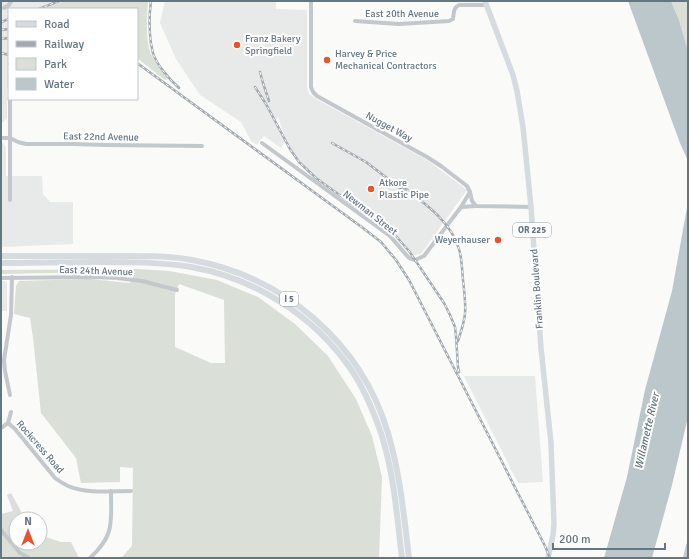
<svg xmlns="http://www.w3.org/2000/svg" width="689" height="559" viewBox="0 0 689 559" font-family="Signika,sans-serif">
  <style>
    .built { fill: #e8e9e9 }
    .green { fill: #dadfd7; fill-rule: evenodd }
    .water { fill: #bbc7cb }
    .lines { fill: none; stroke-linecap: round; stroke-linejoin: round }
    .minor { stroke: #c3c8cc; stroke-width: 4 }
    .major { stroke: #d6dbdf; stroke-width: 5.5 }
    .highway { stroke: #d6dbdf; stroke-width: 6 }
    .rail-casing { stroke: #a2aab0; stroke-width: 2.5 }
    .rail { stroke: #fff; stroke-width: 1; stroke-dasharray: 3; stroke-linecap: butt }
    .poi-dot { fill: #e4572e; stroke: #fff; stroke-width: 1.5 }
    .labels { text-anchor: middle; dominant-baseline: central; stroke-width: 4; stroke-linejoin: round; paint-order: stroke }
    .shield { fill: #fff; stroke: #939fa8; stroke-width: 1 }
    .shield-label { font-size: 9px; font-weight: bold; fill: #657683 }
    .street-label { font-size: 10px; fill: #657683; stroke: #fff }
    .poi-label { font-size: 10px; fill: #657683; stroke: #fff; text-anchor: start }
    .water-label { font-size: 11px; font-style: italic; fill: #60757c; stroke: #fff }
  </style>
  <rect width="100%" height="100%" fill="#fafaf8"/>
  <g class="built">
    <polygon points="1,1 92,1 91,9 9,9 9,88 7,88 7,118 1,124"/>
    <polygon points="165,1 276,1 276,9 307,10 307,86 309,94 318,100 427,160 467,190 421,254 413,255 403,241 392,232 317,177 306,167 297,157 286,140 278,117 275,121 286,143 284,143 281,148 264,136 257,145 251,141 241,122 200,95 176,59 160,23"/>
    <polygon points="1,142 2,142 6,147 6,176 42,176 43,194 50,202 73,202 73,244 1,247"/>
    <polygon points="1,281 5,281 7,284 7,311 1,311"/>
    <polygon points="464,376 535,376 543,482 518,483"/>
  </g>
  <g class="green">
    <path d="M 66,1 L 148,1 C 147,17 145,39 151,54 C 155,63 162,71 168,79 L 165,80 L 137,58 L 137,9 L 44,9 Z"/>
    <polygon points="671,1 688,1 688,51 679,20"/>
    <path d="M 138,269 L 169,271 L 217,280 L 258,297 L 295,324 L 328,356 L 356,399 L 372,436 L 382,477 L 379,558 L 121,558 L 132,546 L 133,468 L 120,467 L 120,482 L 81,483 L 76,458 L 41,413 L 33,338 L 30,318 L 14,314 L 16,286 L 19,281 L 89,279 L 130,283 L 133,277 C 90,270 44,274 1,274 L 1,270 ZM 179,284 L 224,300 L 225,363 L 211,363 L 175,347 L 175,294 Z"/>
    <polygon points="11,493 25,519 16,519 16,543 40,543 40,535 61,542 71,542 79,558 1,558 1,514 13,511 7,495"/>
  </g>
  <g class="water">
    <polygon points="628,1 671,1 679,20 688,51 688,161 680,143"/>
    <polygon points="688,202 688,417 672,485 652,558 604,558 627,477 645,390 672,291"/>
  </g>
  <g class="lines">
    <g class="minor">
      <polyline points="311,1 311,87 313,92 317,96 427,157 441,166 467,186 470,192 472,201 476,206 531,207"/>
      <polyline points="4,8 9,5 11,1"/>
      <path d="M 355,21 L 399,24 L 449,21 L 453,19 C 454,13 453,8 459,5 L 486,5"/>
      <polyline points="10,99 10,200"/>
      <polyline points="1,138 10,138 18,142 26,144 73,144 105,145 202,146"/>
      <polyline points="262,143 390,236 409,258 415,260 424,256 461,207 476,206"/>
      <polyline points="461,207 470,192"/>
      <polyline points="1,278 94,277 117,278 142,281 177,290"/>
      <polyline points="10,395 5,371 4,360 11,315 12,277"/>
      <path d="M 8,423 L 15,429 L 55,478 C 59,481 64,484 68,486 C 86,494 112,491 131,491"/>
      <polyline points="1,428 8,423 11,412"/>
      <polyline points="1,530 20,553 29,558"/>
      <path d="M 90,558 C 115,535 111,522 111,491"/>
      <polyline points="685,558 688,545"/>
    </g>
    <polyline class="major" points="485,1 513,75 517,91 523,127 531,207 541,348 551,443 554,524 553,535 548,558"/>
    <g class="highway">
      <path d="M 1,256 C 36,256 72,256 107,256 C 135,256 164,255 192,260 C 284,277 361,342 388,433 C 400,473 404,516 409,558"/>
      <path d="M 1,263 C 33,263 65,262 98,262 C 129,262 160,262 191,267 C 254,278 313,315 350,368 C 364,388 373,410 381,433 C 394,473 397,517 402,558"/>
    </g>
    <g class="rail-casing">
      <g id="rail">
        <path d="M 151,1 C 149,16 149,29 151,44 C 152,47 152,50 153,53 C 156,64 170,80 179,88"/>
        <polyline points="39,9 59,1"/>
        <polyline points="1,22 9,19"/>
        <polyline points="1,30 9,29"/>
        <polyline points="1,39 9,38"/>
        <polyline points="1,53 9,55"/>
        <polyline points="137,63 363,228 381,242 396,260 409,280 545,546 550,558"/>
        <polyline points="260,72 263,83 269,101"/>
        <polyline points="255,87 266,104 290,149 299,162 316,178 395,235 409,251 444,303 450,315 455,327 456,336 458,367 459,372"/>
        <polyline points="332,143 366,162 404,191"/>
        <path d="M 402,186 C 424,203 451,221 459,249 C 462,259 462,270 463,280 C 464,291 466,302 465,314 C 464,323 461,332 458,341"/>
      </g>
    </g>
    <use href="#rail" class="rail"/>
  </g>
  <g class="poi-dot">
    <circle cx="237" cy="45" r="4"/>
    <circle cx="327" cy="60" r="4"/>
    <circle cx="371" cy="189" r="4"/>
    <circle cx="498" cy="240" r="4"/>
  </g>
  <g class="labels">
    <g class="shield">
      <rect x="513" y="223" width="38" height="14" rx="3"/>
      <rect x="280" y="292" width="18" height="14" rx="3"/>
    </g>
    <g class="shield-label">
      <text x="532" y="230">OR 225</text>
      <text x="289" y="299">I 5</text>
    </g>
    <g class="street-label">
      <text x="402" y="14">East 20th Avenue</text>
      <text transform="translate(389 127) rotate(29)">Nugget Way</text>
      <text transform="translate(101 137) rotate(1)">East 22nd Avenue</text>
      <text transform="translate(370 213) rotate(38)">Newman Street</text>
      <text transform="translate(96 271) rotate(2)">East 24th Avenue</text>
      <text transform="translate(537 289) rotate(-94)">Franklin Boulevard</text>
      <text transform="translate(40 447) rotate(49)">Rockcress Road</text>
    </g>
    <g class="poi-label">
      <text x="245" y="39">Franz Bakery<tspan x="245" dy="12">Springfield</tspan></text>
      <text x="335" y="54">Harvey &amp; Price<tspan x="335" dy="12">Mechanical Contractors</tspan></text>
      <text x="379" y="183">Atkore<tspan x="379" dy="12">Plastic Pipe</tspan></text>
      <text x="490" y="240" text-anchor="end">Weyerhauser</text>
    </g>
    <g class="water-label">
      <text transform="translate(647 431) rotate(-77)">Willamette River</text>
    </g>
  </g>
  <rect width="689" height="559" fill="none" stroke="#657683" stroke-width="4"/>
  <rect x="8" y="8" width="130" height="92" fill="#ffffff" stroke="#c1c8cd"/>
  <rect x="16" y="21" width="20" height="6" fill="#d6dbdf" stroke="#c1c8cd"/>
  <text x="44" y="28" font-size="12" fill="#657683">Road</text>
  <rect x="16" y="41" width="20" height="6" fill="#a2aab0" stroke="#c1c8cd"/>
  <text x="44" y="48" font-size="12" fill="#657683">Railway</text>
  <rect x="16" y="58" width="20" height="12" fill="#dadfd7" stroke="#c1c8cd"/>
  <text x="44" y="68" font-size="12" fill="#657683">Park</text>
  <rect x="16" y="78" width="20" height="12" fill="#bbc7cb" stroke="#c1c8cd"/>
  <text x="44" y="88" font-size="12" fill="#657683">Water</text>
  <g transform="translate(28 531)"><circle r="19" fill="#ffffff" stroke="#c1c8cd"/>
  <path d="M0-3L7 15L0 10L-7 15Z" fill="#e4572e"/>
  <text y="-6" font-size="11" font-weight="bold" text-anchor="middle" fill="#657683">N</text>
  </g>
  <path d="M553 543v6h112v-6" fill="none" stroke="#657683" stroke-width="2"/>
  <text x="559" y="543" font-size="12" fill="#657683" stroke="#ffffff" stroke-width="3" paint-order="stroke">200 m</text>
</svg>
